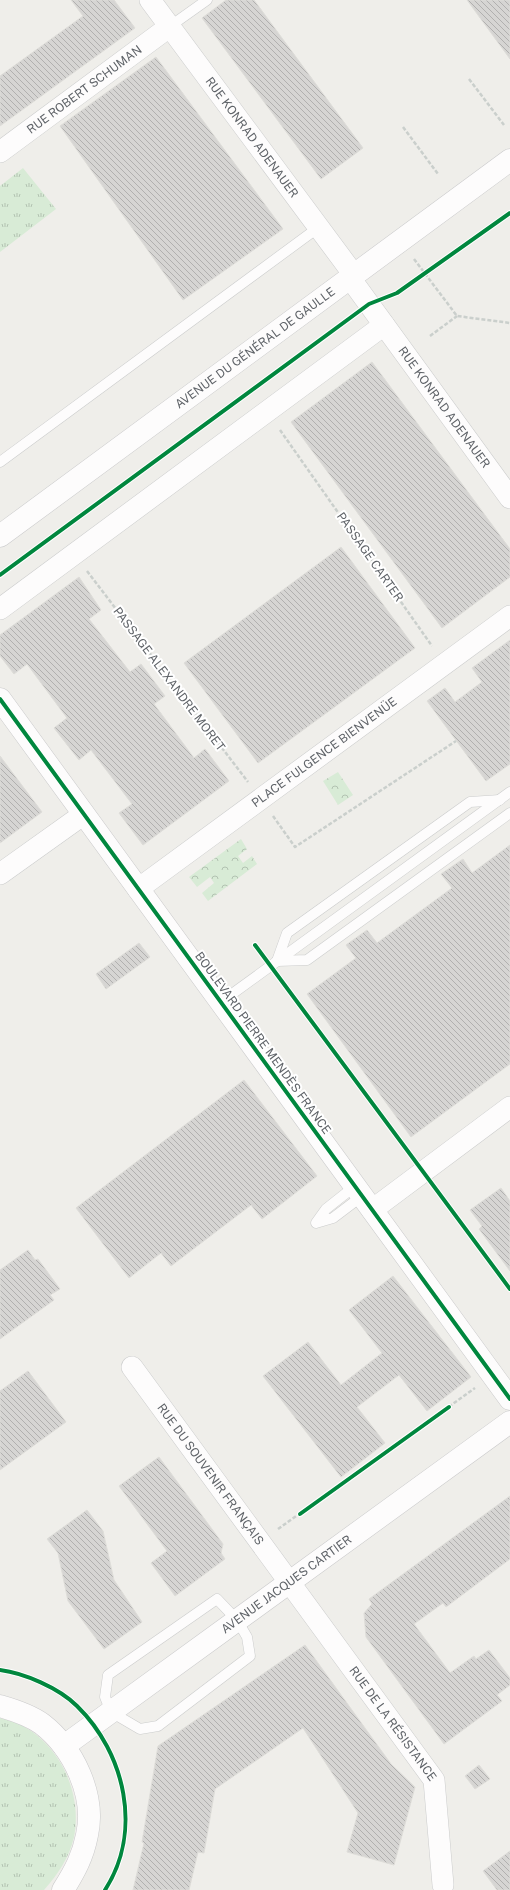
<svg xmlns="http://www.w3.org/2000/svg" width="510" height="1890" viewBox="0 0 510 1890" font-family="'Public Sans',sans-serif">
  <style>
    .grass { fill: url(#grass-tufts) }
    .forest { fill: url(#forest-crowns) }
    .building { fill: url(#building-back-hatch); stroke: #deddd9 }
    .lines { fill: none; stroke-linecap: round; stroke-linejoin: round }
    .lane-casing { stroke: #cbcccc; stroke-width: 11 }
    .street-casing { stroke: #cbcccc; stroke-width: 22 }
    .secondary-casing { stroke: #cacacb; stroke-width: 23 }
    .path { stroke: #cacfcc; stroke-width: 2.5; stroke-dasharray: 4 2; stroke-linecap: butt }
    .lane { stroke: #fdfcfc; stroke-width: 10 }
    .street { stroke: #fdfcfc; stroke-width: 21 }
    .secondary { stroke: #fdfcfc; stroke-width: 22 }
    .cycleway-casing { stroke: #fff; stroke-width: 6 }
    .cycleway { stroke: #00873e; stroke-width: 4 }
    .labels { text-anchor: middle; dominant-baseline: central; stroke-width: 4; stroke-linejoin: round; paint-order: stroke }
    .street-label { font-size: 12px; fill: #5f6368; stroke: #fff }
  </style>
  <defs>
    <pattern id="grass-tufts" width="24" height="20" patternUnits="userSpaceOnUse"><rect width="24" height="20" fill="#d8ebd6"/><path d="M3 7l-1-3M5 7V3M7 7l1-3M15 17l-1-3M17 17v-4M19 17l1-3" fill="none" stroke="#b2c2b1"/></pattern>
    <pattern id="forest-crowns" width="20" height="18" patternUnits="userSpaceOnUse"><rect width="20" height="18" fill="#d8ebd6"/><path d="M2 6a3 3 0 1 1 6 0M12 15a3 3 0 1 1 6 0" fill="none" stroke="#b2c2b1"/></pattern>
    <pattern id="building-back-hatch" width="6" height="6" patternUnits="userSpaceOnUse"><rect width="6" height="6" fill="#d6d5d3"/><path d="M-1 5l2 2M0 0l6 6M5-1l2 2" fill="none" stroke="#b1b0af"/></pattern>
  </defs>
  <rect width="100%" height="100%" fill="#efeeea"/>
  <g class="grass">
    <polygon points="23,168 56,209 0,252 0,186"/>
    <path d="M 0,1718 C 52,1728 84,1787 74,1837 C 69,1858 58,1874 44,1890 L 0,1890 Z"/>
  </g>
  <g class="forest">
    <polygon points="338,772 353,795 338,805 323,781"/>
    <polygon points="241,839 247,849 238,856 243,863 252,856 257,864 208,901 202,893 214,883 210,877 197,887 189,877"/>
  </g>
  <g class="building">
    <polygon points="71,0 114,0 135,28 0,126 0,76 83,16"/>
    <polygon points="226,0 254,0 363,148 321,179 202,18"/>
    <polygon points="467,0 510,0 510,59"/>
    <polygon points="156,57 283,229 183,300 60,126"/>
    <polygon points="372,362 510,549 510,577 442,628 291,422"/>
    <polygon points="341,547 415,648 258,763 184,663"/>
    <polygon points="79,577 101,610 89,619 130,672 141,664 165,696 154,704 194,758 205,749 229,781 143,845 119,813 132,804 91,750 79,760 54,728 67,718 27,664 14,674 0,656 0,635"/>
    <polygon points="510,640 510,764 486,781 427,701 445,688 455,702 482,682 472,668"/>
    <polygon points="0,756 42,812 0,843"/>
    <polygon points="510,845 510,1064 411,1137 307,994 356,958 346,945 367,930 377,943 452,888 441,874 463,859 472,873"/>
    <polygon points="139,943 150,957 106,989 96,974"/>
    <polygon points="244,1080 317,1176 262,1219 251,1205 171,1266 161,1253 129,1278 76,1208"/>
    <polygon points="501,1188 510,1201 510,1271 479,1229 482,1226 470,1210"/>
    <polygon points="28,1250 35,1260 38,1259 60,1289 50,1295 54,1300 0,1339 0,1270"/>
    <polygon points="393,1276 471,1377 427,1411 399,1375 357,1407 385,1443 341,1477 263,1376 308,1342 341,1385 382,1353 349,1310"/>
    <polygon points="28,1371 66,1422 0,1470 0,1391"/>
    <polygon points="159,1457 223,1544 221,1553 225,1559 175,1596 151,1563 167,1551 119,1486"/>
    <polygon points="510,1496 510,1559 446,1607 443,1603 414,1624 450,1673 474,1656 476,1659 489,1650 510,1678 510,1685 497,1695 502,1701 444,1744 366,1637 364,1613 372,1604 369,1599"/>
    <polygon points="87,1510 103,1531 114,1580 142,1622 104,1649 68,1601 58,1553 47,1539"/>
    <polygon points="305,1645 391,1764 415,1787 394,1865 347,1852 358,1813 303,1728 215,1789 204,1853 198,1852 189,1890 133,1890 144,1843 142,1842 158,1746"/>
    <polygon points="479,1765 490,1779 475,1789 465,1776"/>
    <polygon points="510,1851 510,1890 497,1890 483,1871"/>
  </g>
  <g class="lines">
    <g class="lane-casing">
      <g id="lane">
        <polyline points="169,27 207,0"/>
        <polyline points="0,462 319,227"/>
        <polyline points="277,961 287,933 294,928 470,802 500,800"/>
        <polyline points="277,961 307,960 510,813"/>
        <polyline points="221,1002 510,792"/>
        <polyline points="355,1186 326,1209 316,1223 333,1218 362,1196"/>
        <polygon points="217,1599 237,1620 247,1637 250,1656 158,1726 140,1729 111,1712 105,1697 108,1675"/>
      </g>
    </g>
    <g class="street-casing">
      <g id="street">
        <path id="s1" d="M 150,0 L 354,275"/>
        <path id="s2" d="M 0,152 L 169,27"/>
        <path id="s3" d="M 350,278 L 510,498"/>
        <polyline points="0,609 384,325"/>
        <polyline points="0,874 84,814"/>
        <path id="s4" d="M 138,889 L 510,616"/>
        <polyline points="372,1210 510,1107"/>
        <path id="s5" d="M 132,1367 L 434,1780 L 443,1885"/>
      </g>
    </g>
    <g class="secondary-casing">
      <g id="secondary">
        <path id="s6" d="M 0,536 L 510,160"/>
        <polyline points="0,699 510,1399"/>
        <path d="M 0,1706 C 14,1710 30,1715 42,1724 C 73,1748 96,1795 87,1835 C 83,1856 75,1871 63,1890"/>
        <path id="s7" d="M 64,1746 L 510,1422"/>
      </g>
    </g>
    <g class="path">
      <polyline points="469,79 504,125"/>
      <polyline points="403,127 438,174"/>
      <polyline points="414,259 457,316 510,323"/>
      <polyline points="430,336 457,316"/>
      <polyline points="280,430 432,646"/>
      <polyline points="87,571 248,782"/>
      <polyline points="273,816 295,847 456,741"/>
      <polyline points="278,1529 475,1388"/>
    </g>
    <use href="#lane" class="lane"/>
    <use href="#street" class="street"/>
    <use href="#secondary" class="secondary"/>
    <g class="cycleway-casing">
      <g id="cycleway">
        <polyline points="0,575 369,304 397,293 510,213"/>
        <polyline points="0,699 510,1399"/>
        <polyline points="255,945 510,1289"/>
        <polyline points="300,1514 449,1407"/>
        <path d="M 0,1670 C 24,1673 59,1688 77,1706 C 125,1753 143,1831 105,1890"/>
      </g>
    </g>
    <use href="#cycleway" class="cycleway"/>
  </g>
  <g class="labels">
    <g class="street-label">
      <text stroke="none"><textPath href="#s2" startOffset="105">RUE ROBERT SCHUMAN</textPath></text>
      <text stroke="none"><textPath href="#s1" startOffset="171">RUE KONRAD ADENAUER</textPath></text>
      <text stroke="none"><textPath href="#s6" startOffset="317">AVENUE DU GÉNÉRAL DE GAULLE</textPath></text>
      <text stroke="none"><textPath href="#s3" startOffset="160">RUE KONRAD ADENAUER</textPath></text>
      <text transform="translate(370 557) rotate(55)">PASSAGE CARTER</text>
      <text transform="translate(169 679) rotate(53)">PASSAGE ALEXANDRE MORET</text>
      <text stroke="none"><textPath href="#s4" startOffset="231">PLACE FULGENCE BIENVENÜE</textPath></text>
      <text transform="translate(263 1043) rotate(54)">BOULEVARD PIERRE MENDÈS FRANCE</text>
      <text stroke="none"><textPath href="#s5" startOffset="133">RUE DU SOUVENIR FRANÇAIS</textPath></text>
      <text stroke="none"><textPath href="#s7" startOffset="275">AVENUE JACQUES CARTIER</textPath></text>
      <text stroke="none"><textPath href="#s5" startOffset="442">RUE DE LA RÉSISTANCE</textPath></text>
    </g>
  </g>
</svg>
